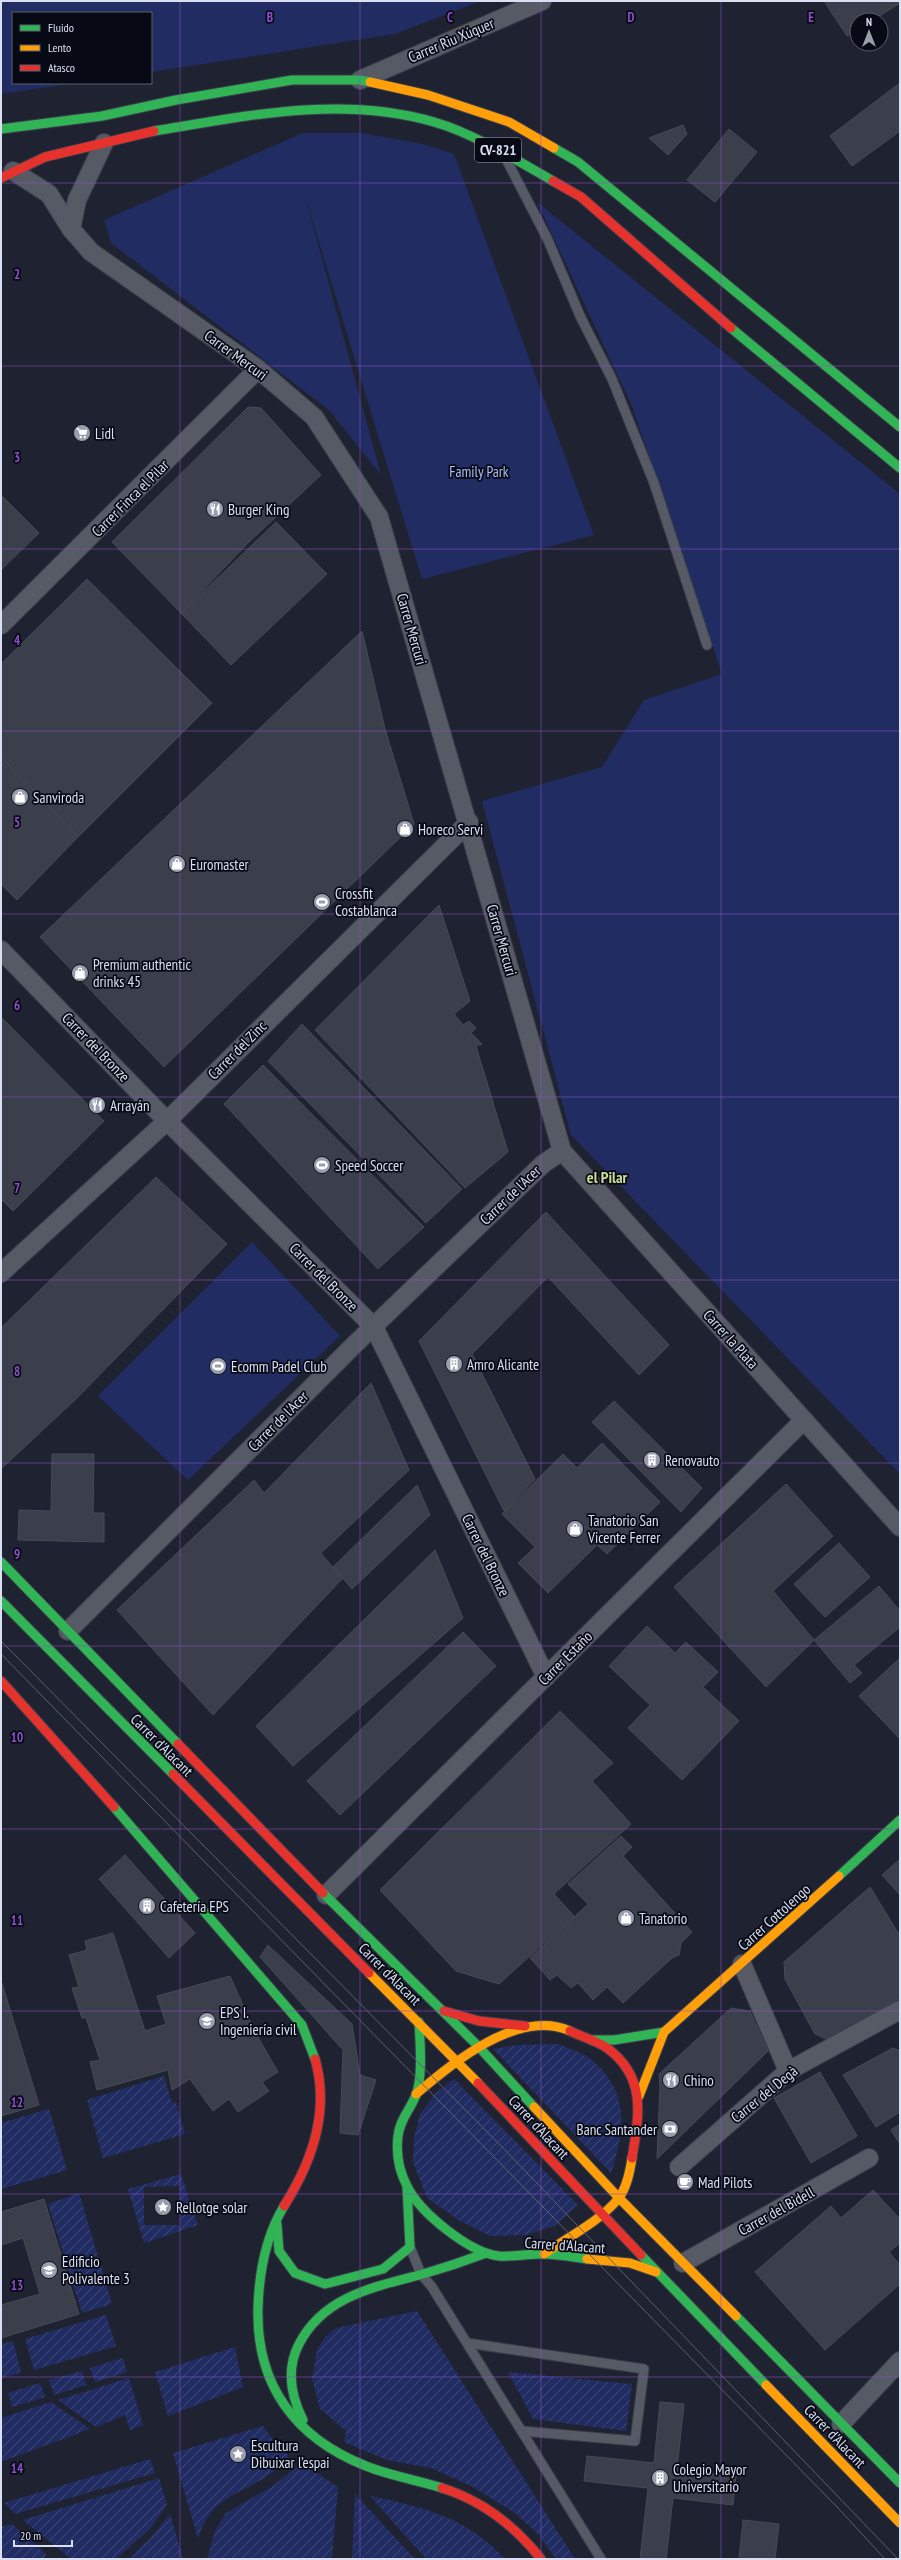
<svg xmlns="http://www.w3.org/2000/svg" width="901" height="2560" viewBox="0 0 901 2560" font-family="'PT Sans Narrow',sans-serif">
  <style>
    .green { fill: #212d62 }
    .garden { fill: url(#garden-furrows); fill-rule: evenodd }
    .building { fill: #3b3e4b; stroke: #474b56 }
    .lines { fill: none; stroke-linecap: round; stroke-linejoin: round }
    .lane-casing { stroke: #3c3f4b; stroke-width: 11 }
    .street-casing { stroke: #3c3f4b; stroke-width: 20 }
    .fast-casing { stroke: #3c3f4b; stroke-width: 11 }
    .slow-casing { stroke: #3c3f4b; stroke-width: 11 }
    .jam-casing { stroke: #3c3f4b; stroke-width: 11 }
    .lane { stroke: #565a65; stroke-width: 9 }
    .street { stroke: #565a65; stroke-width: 18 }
    .fast { stroke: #30b455; stroke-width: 9 }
    .slow { stroke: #ff9f0a; stroke-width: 9 }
    .jam { stroke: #e5322d; stroke-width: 9 }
    .tram { stroke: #5c5f6a; stroke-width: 1 }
    .grid { fill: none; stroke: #8e50c9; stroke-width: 1; stroke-opacity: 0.55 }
    .labels { text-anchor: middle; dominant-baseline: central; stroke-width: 3.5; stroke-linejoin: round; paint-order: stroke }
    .shield { fill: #070a15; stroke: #9ba0af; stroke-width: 1 }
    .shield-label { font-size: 14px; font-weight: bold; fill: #dae0f1 }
    .street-label { font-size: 15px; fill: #dae0f1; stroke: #070a15 }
    .poi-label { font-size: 15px; fill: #dae0f1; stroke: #070a15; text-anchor: start }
    .park-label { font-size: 15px; fill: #acbff8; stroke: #070a15 }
    .neighbourhood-label { font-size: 16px; font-weight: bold; fill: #cbde93; stroke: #070a15 }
    .grid-label { font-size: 13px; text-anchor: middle; font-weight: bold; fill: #8e50c9; stroke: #070a15; stroke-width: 3.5; stroke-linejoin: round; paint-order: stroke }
  </style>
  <defs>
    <pattern id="garden-furrows" width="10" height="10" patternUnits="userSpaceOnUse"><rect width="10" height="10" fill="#212d62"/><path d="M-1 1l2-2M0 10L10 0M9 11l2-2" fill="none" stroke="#414b79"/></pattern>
  </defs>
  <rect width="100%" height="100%" fill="#1f2331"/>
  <g class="green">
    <polygon points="1,1 481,1 395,34 151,72 151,13 13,13 13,83 76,83 1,94"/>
    <polygon points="303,133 362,133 423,144 454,154 594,535 422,579 304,193 381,475 329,410 111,243 104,220"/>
    <polygon points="537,202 900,494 900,1474 571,1135 482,801 602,767 644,700 722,674 632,406"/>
    <polygon points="252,1242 340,1336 188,1480 98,1396"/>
  </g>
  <g class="garden">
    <path d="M 559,2044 C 569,2049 583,2053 592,2060 C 630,2093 625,2129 611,2173 L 493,2049 L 518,2045 Z"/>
    <polygon points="164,2076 172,2103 176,2102 185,2134 103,2158 87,2100"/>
    <polygon points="454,2079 578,2205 554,2226 526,2235 490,2236 460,2221 427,2198 413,2162 414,2138 420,2114 436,2093"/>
    <polygon points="49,2109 67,2170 1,2189 1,2123"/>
    <path d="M 181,2174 L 198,2225 L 144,2243 L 128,2189 ZM 180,2186 L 180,2225 L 144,2225 L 144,2187 Z"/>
    <polygon points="79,2193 112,2304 82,2313 48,2204"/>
    <polygon points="417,2311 575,2559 556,2559 538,2534 515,2513 473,2487 431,2468 387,2460 344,2442 346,2431 320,2409 312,2379 317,2350 325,2337 336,2328"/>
    <polygon points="106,2315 116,2346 34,2370 25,2339"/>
    <polygon points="13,2341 21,2372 1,2379 1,2344"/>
    <polygon points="235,2347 243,2387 168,2416 155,2372"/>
    <polygon points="123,2358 127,2372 95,2382 90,2368"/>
    <polygon points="82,2371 86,2385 54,2395 49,2380"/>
    <polygon points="508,2372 632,2384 626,2431 533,2419"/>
    <polygon points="129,2378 143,2425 130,2430 125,2415 96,2427 58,2400"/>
    <polygon points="40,2383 45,2397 12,2407 8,2393"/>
    <polygon points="51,2402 90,2429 1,2462 1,2418"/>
    <path d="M 263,2426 L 279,2448 L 289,2456 C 282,2463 275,2471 266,2477 C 235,2496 209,2500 198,2539 L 173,2453 Z"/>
    <polygon points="150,2459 155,2473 15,2514 4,2503"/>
    <polygon points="301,2463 338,2487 332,2559 207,2559 215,2531 226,2513 273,2486"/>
    <polygon points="159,2478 167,2505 150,2529 116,2559 71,2559 23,2520"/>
    <polygon points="355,2494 415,2559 352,2559"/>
    <path d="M 370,2496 C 424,2507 466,2517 505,2559 L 426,2559 Z"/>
    <polygon points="170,2514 183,2559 129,2559 153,2535"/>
    <polygon points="12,2524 46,2554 44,2559 1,2559 1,2527"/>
  </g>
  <g class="building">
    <polygon points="824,1 900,1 900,3 873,20 857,20 857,30 847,36"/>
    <polygon points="900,83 900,131 852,166 830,136"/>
    <polygon points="683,125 687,134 668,155 649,138"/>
    <polygon points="729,129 757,152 715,202 687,180"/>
    <polygon points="248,407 261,408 321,475 248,543 181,613 112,542"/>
    <polygon points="1,495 39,533 1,570"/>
    <polygon points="276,522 327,574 231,665 181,613"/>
    <polygon points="87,579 212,703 78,837 1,757 1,664"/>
    <polygon points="362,631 385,729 414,824 164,1067 40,937"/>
    <polygon points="1,757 78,837 17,900 1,884"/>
    <polygon points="439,905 470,1001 454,1014 463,1025 469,1021 476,1028 471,1033 482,1044 476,1046 508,1152 465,1188 315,1030"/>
    <polygon points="1,1017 104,1121 13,1211 1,1199"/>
    <polygon points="302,1024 462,1189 426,1223 268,1061"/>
    <polygon points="263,1065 424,1227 378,1269 224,1104"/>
    <polygon points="156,1177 227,1244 77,1398 1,1469 1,1328"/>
    <polygon points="546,1212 669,1345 639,1375 548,1277 472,1354 535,1479 504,1511 419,1341"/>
    <polygon points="371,1383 409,1470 321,1553 342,1579 213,1715 117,1610 254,1480 264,1493"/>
    <polygon points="614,1401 702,1488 681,1512 592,1422"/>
    <polygon points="602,1443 660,1502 607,1554 597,1545 548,1593 518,1563 535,1547 502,1514 563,1454 577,1468"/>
    <polygon points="52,1454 94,1454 93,1513 104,1513 104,1542 18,1540 19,1510 51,1511"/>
    <polygon points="786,1484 833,1536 773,1591 814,1640 766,1687 674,1587"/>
    <polygon points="417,1485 430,1515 352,1589 333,1567"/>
    <polygon points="839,1543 870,1577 825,1617 794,1584"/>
    <polygon points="435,1550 463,1618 293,1766 256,1726"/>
    <polygon points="879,1586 900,1611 900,1627 854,1665 862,1673 850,1683 814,1640"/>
    <polygon points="647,1626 675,1653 686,1642 718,1672 703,1687 739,1721 682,1780 628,1728 650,1705 609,1666"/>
    <polygon points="463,1632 496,1666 340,1815 307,1781"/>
    <polygon points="900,1658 900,1739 859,1696"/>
    <polygon points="560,1711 613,1763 592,1781 631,1824 554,1894 574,1916 499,1984 456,1971 380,1890"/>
    <polygon points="621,1836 632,1847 623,1856 692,1932 681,1943 679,1955 672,1958 623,2003 607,1987 593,2000 578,1983 571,1988 557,1975 550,1980 530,1958 588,1904 568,1884"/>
    <polygon points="125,1855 195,1933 169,1958 99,1879"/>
    <polygon points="900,1859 900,1895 882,1875"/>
    <polygon points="870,1887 900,1936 900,1998 829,2040 815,2034 785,1979 784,1962"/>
    <polygon points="113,1933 145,2031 166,2024 157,1996 230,1976 255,2032 278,2072 262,2082 269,2091 238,2112 229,2099 213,2111 190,2079 172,2090 168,2070 97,2090 90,2062 100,2060 86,2018 82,2018 72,1988 79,1987 69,1955 87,1950 85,1941"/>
    <polygon points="268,1945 352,2024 360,2075 376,2080 358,2135 340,2133 343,2050 260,1957"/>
    <polygon points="1,1980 39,2105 1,2116"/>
    <polygon points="731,2008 750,2011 768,2051 657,2159 660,2087 659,2074"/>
    <polygon points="893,2048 900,2051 900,2112 876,2127 843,2075"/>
    <polygon points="820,2072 857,2136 811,2163 774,2098"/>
    <polygon points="900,2124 900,2144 891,2130"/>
    <polygon points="873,2190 900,2219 900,2243 889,2252 900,2265 900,2284 825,2350 755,2272 831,2206 841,2218"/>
    <polygon points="44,2199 79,2314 1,2338 1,2305 40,2294 23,2238 1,2245 1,2212"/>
    <polygon points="660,2402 684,2404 677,2469 736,2476 733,2505 673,2498 666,2559 640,2559 648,2488 584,2481 587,2456 654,2463"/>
    <polygon points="743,2520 779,2524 775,2559 739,2559"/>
  </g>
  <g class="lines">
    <g class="lane-casing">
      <g id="lane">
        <polyline points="506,159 547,238 581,318 612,379 654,483 707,645"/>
        <polyline points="410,2247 421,2274 432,2287 601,2559"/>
        <polyline points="467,2343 644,2369 635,2441 522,2431"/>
      </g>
    </g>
    <g class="street-casing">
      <g id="street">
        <polyline points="360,80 542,1"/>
        <polyline points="13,171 49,194 71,229 91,252 258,369 314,417 379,517 562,1151 900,1527"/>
        <polyline points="71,229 77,200 104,143"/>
        <polyline points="1,625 258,369"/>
        <polyline points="1,950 167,1121 374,1327 546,1677"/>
        <polyline points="1,1273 167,1121 469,822"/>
        <polyline points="68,1631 354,1345 543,1164 562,1151"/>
        <polyline points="326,1895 804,1420"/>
        <polyline points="742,1964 788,2071"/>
        <polyline points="679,2167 788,2071 900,2010"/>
        <polyline points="683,2263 869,2158"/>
        <polyline points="841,2424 900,2361"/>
      </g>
    </g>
    <g class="fast-casing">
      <g id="fast">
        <polyline points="1,129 102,116 176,100 292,80 360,80 370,82"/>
        <path d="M 154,131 C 247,116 341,95 434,122 C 473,133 518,161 553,181"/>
        <polyline points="554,148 578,162 900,427"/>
        <polyline points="731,328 900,468"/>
        <polyline points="1,1562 178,1744"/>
        <polyline points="1,1601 173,1774"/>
        <polyline points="114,1807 302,2025 315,2059"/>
        <polyline points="839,1876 900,1820"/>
        <polyline points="323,1893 478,2046 534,2107"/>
        <path d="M 419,2022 C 420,2041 423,2077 416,2095 C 410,2110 400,2119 398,2136 C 396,2153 399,2171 407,2186 C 420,2213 470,2253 499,2256 C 513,2257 528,2254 542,2254 C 557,2254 573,2257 587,2259"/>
        <polyline points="591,2040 614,2040 664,2032"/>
        <path d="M 284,2206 C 266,2236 259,2273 258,2308 C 256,2385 295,2438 366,2466 C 391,2476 417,2480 442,2488"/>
        <polyline points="277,2224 279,2251 295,2273 325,2284 383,2269 410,2247 407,2187"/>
        <polyline points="641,2255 766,2385"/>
        <polyline points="736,2316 900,2483"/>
        <path d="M 303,2420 C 291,2396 286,2369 299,2344 C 324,2296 374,2287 423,2274 C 444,2268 465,2261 486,2253"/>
      </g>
    </g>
    <g class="slow-casing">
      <g id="slow">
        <polyline points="370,82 428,95 509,122 554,148"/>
        <polyline points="369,1973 478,2083"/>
        <path d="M 416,2094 C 453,2063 518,2008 570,2031"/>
        <polyline points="639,2096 664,2032 839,1876"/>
        <polyline points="534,2107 619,2198 736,2316"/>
        <path d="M 544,2254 C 568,2237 599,2222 618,2199 C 627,2188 630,2171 632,2158"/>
        <polyline points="587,2259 630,2263 656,2272"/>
        <polyline points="766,2385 900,2523"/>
      </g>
    </g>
    <g class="jam-casing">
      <g id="jam">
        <polyline points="1,178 45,157 154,131"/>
        <polyline points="553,181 581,197 731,328"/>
        <polyline points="1,1681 114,1807"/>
        <polyline points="178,1744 323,1893"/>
        <polyline points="173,1774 369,1973"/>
        <polyline points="444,2011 479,2021 525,2026"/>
        <path d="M 570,2031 C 582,2037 597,2041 607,2048 C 647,2077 639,2116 632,2158"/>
        <polyline points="478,2083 641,2255"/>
        <path d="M 284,2206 C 312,2162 330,2111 315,2059"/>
        <path d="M 442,2488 C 483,2501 515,2526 541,2559"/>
      </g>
    </g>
    <use href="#lane" class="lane"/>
    <use href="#street" class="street"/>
    <use href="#fast" class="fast"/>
    <use href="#slow" class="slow"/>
    <use href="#jam" class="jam"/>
    <g class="tram">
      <polyline points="1,1641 504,2149 898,2559"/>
      <polyline points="1,1654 838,2508 885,2559"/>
    </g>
  </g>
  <path class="grid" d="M 180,1 L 180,2559M 360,1 L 360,2559M 541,1 L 541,2559M 721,1 L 721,2559M 1,183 L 900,183M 1,366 L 900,366M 1,549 L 900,549M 1,731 L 900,731M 1,914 L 900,914M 1,1097 L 900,1097M 1,1280 L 900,1280M 1,1463 L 900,1463M 1,1646 L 900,1646M 1,1829 L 900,1829M 1,2011 L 900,2011M 1,2194 L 900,2194M 1,2377 L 900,2377"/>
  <defs>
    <g id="supermarket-disc" transform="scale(0.9)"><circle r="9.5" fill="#999eae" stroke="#070a15"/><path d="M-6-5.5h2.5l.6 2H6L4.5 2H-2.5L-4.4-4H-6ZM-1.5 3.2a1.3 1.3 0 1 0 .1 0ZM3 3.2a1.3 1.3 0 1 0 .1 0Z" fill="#fff"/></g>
    <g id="restaurant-disc" transform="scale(0.9)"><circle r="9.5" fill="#999eae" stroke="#070a15"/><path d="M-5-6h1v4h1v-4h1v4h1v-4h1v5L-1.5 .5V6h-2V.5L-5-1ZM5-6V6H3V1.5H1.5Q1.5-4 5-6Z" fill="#fff"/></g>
    <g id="shop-disc" transform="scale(0.9)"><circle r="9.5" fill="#999eae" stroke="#070a15"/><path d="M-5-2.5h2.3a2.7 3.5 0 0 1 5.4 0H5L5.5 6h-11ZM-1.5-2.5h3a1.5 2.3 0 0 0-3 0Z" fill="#fff"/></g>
    <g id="stadium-disc" transform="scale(0.9)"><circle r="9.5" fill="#999eae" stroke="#070a15"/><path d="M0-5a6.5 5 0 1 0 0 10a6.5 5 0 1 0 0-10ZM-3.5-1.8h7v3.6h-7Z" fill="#fff"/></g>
    <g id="building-disc" transform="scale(0.9)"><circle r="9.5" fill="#999eae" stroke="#070a15"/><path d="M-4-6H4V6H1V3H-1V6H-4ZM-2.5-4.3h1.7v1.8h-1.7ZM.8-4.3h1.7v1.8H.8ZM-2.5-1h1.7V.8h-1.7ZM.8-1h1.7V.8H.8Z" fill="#fff"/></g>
    <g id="university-disc" transform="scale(0.9)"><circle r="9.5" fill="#999eae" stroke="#070a15"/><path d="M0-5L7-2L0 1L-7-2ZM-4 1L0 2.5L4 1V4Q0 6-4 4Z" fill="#fff"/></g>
    <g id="bank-disc" transform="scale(0.9)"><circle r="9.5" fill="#999eae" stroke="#070a15"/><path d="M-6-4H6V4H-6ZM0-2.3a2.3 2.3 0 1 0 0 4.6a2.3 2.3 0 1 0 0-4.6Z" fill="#fff"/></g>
    <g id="cafe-disc" transform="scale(0.9)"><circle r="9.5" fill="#999eae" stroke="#070a15"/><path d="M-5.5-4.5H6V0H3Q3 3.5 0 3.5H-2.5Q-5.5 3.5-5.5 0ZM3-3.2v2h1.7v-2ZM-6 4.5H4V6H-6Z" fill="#fff"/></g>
    <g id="sight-disc" transform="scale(0.9)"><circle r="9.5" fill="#999eae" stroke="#070a15"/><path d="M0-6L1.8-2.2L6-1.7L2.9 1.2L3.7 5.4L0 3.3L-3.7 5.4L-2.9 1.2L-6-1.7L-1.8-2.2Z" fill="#fff"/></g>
  </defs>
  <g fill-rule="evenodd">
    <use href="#supermarket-disc" x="82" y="433"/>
    <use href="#restaurant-disc" x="215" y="509"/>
    <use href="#shop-disc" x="20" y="797"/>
    <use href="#shop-disc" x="405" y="829"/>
    <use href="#shop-disc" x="177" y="864"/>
    <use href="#stadium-disc" x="322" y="902"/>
    <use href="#shop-disc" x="80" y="973"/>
    <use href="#restaurant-disc" x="97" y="1105"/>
    <use href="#stadium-disc" x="322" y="1165"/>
    <use href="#building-disc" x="454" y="1364"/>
    <use href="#stadium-disc" x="218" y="1366"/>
    <use href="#building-disc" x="652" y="1460"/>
    <use href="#shop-disc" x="575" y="1529"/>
    <use href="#building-disc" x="147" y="1906"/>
    <use href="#shop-disc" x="626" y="1918"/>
    <use href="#university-disc" x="207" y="2021"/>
    <use href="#restaurant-disc" x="671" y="2080"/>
    <use href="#bank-disc" x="670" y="2129"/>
    <use href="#cafe-disc" x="685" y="2182"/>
    <use href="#sight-disc" x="163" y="2207"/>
    <use href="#university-disc" x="49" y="2270"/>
    <use href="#sight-disc" x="238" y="2454"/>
    <use href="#building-disc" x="660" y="2478"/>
  </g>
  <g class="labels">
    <rect class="shield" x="475" y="138" width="46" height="24" rx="3"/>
    <g class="shield-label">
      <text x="498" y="150">CV-821</text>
    </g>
    <g class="street-label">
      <text transform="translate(451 40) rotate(-23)">Carrer Riu Xúquer</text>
      <text transform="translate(236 355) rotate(36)">Carrer Mercuri</text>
      <text transform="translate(130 498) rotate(-45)">Carrer Finca el Pilar</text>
      <text transform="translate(412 629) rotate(74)">Carrer Mercuri</text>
      <text transform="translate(502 940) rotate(74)">Carrer Mercuri</text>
      <text transform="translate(96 1047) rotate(46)">Carrer del Bronze</text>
      <text transform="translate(237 1050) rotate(-45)">Carrer del Zinc</text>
      <text transform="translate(510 1195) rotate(-44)">Carrer de l'Acer</text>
      <text transform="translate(324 1277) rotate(45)">Carrer del Bronze</text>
      <text transform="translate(731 1339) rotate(48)">Carrer la Plata</text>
      <text transform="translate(278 1421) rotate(-45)">Carrer de l'Acer</text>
      <text transform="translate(486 1555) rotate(64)">Carrer del Bronze</text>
      <text transform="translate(565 1658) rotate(-45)">Carrer Estaño</text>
      <text transform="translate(162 1745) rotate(45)">Carrer d'Alacant</text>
      <text transform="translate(774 1917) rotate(-42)">Carrer Cottolengo</text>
      <text transform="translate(390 1974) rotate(45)">Carrer d'Alacant</text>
      <text transform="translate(764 2094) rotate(-39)">Carrer del Degà</text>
      <text transform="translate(539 2127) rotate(47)">Carrer d’Alacant</text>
      <text transform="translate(776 2211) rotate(-29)">Carrer del Bidell</text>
      <text transform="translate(565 2245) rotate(4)">Carrer d'Alacant</text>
      <text transform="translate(835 2436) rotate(46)">Carrer d'Alacant</text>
    </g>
    <g class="poi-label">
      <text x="95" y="433">Lidl</text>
      <text x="228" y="509">Burger King</text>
      <text x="33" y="797">Sanviroda</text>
      <text x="418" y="829">Horeco Servi</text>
      <text x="190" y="864">Euromaster</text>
      <text x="335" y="893">Crossfit<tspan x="335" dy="17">Costablanca</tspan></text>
      <text x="93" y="964">Premium authentic<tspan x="93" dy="17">drinks 45</tspan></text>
      <text x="110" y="1105">Arrayán</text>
      <text x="335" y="1165">Speed Soccer</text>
      <text x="467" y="1364">Amro Alicante</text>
      <text x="231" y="1366">Ecomm Padel Club</text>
      <text x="665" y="1460">Renovauto</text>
      <text x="588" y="1520">Tanatorio San<tspan x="588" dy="17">Vicente Ferrer</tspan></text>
      <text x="160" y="1906">Cafetería EPS</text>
      <text x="639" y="1918">Tanatorio</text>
      <text x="220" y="2012">EPS I.<tspan x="220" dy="17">Ingeniería civil</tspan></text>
      <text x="684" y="2080">Chino</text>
      <text x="657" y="2129" text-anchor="end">Banc Santander</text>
      <text x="698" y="2182">Mad Pilots</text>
      <text x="176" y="2207">Rellotge solar</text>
      <text x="62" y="2261">Edificio<tspan x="62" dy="17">Polivalente 3</tspan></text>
      <text x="251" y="2445">Escultura<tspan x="251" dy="17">Dibuixar l’espai</tspan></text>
      <text x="673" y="2469">Colegio Mayor<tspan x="673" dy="17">Universitario</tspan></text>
    </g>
    <g class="park-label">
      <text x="479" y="471">Family Park</text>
    </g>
    <g class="neighbourhood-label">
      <text x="607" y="1177">el Pilar</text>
    </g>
  </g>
  <g class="grid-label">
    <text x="270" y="22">B</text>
    <text x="450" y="22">C</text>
    <text x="631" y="22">D</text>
    <text x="811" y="22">E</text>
    <text x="17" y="279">2</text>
    <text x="17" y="462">3</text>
    <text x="17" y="645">4</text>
    <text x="17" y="827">5</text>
    <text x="17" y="1010">6</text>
    <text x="17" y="1193">7</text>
    <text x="17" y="1376">8</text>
    <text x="17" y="1559">9</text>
    <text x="17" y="1742">10</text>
    <text x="17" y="1925">11</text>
    <text x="17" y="2107">12</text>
    <text x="17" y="2290">13</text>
    <text x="17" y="2473">14</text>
  </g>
  <rect width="901" height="2560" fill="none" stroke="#dae0f1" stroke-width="4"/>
  <rect x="12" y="12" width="140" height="72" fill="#070a15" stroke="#5b606d"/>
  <rect x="20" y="25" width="20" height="6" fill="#30b455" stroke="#5b606d"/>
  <text x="48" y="32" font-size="12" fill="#dae0f1">Fluido</text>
  <rect x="20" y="45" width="20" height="6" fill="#ff9f0a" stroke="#5b606d"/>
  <text x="48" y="52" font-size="12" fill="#dae0f1">Lento</text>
  <rect x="20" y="65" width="20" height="6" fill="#e5322d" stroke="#5b606d"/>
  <text x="48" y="72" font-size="12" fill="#dae0f1">Atasco</text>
  <g transform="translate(869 32)"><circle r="19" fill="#070a15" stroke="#5b606d"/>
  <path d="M0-3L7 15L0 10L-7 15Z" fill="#999eae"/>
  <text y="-6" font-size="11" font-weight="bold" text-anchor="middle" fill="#dae0f1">N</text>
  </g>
  <path d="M14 2540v6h58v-6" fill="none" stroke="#dae0f1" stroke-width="2"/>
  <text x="20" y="2540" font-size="12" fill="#dae0f1" stroke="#070a15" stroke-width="3" paint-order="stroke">20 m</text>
</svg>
